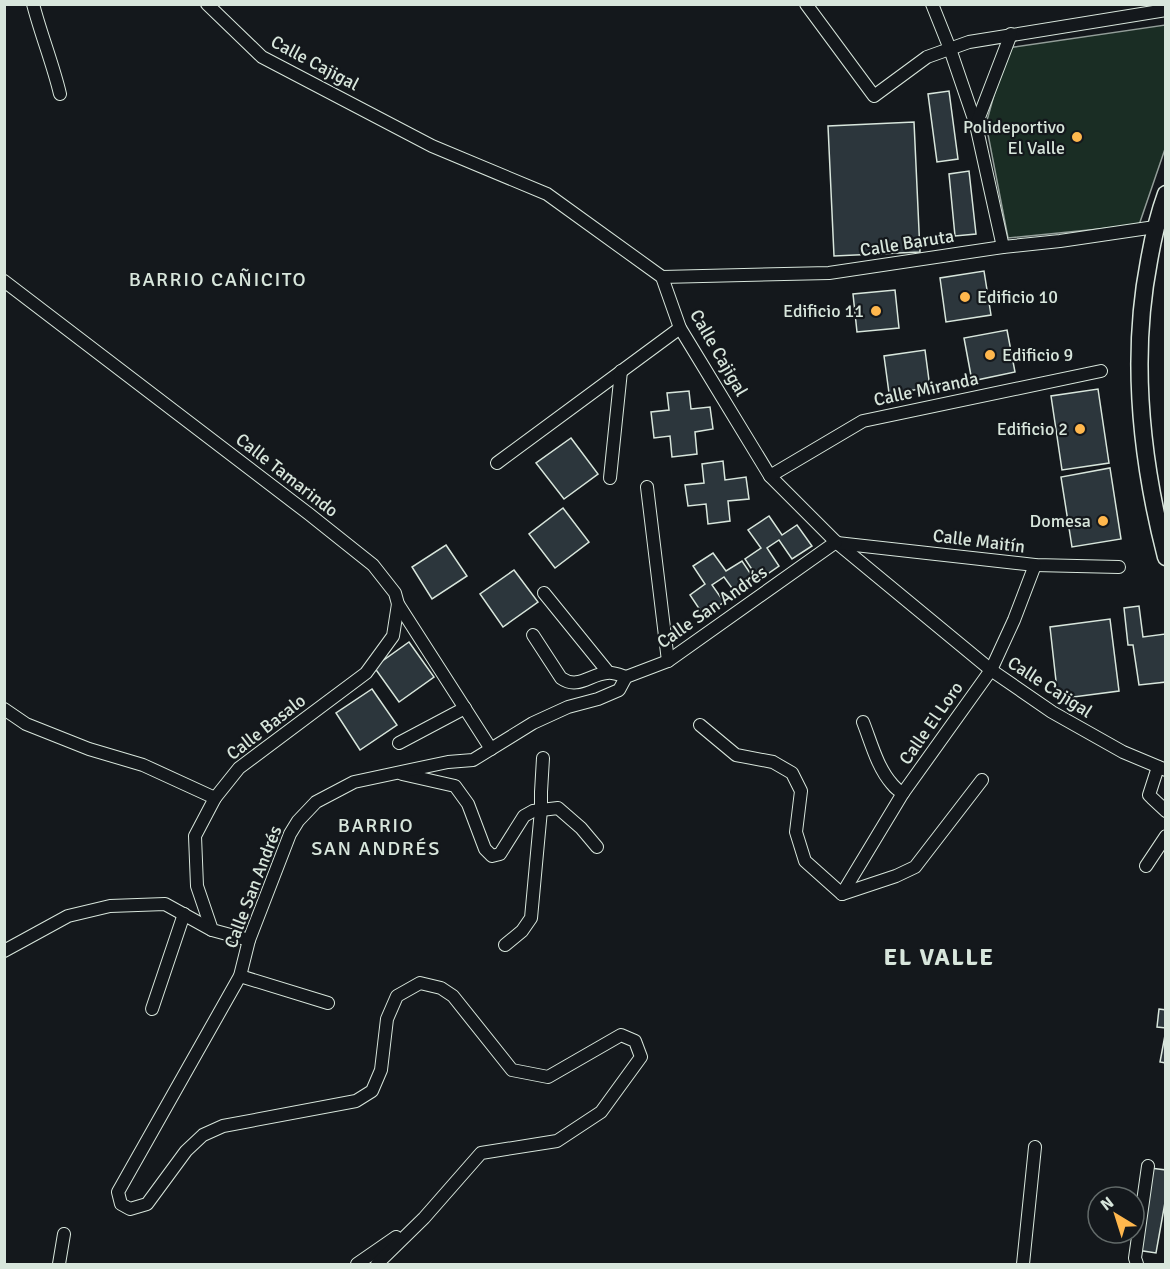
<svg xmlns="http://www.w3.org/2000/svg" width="1170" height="1269" viewBox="0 0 1170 1269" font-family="Signika,sans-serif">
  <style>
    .green { fill: #1a2d24; stroke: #939e99; stroke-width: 1.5 }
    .building { fill: #2c363c; stroke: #d8e6dc; stroke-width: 1.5 }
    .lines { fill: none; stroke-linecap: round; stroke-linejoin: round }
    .street-casing { stroke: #d8e6dc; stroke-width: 14 }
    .secondary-casing { stroke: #d8e6dc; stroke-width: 19 }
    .street { stroke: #14181c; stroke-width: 12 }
    .secondary { stroke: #14181c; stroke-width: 16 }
    .poi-dot { fill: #ffb74d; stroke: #14181c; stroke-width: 2 }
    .labels { text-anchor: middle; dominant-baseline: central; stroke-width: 4.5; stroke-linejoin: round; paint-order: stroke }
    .street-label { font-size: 18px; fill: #d8e6dc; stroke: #14181c }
    .poi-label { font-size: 18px; fill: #d8e6dc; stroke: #14181c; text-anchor: end }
    .neighbourhood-label { font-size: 20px; letter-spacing: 1.5px; fill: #d8e6dc; stroke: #14181c }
    .district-label { font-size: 24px; font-weight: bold; letter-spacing: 1.5px; fill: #d8e6dc; stroke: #14181c }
  </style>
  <rect width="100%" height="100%" fill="#14181c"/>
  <polygon class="green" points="1165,25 1165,149 1139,225 1008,238 986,124 1007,48"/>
  <g class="building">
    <polygon points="949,91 958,159 937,162 928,94"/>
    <polygon points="914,122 920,252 834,256 828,126"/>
    <polygon points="969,171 976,234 955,236 949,174"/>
    <polygon points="984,271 991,315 946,322 940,278"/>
    <polygon points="895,290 899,328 857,332 853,294"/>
    <polygon points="1007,330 1015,372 972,381 964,338"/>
    <polygon points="925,350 930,388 889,393 884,356"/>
    <polygon points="1098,389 1109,463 1062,470 1051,396"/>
    <polygon points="689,391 691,409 710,407 713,429 695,432 697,454 672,457 670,436 654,438 651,412 669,410 667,393"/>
    <polygon points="571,438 598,474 564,499 536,463"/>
    <polygon points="723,461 725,480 746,477 749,499 728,501 730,521 708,524 706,504 688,506 685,485 704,483 702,464"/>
    <polygon points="1110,468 1121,539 1072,547 1061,477"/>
    <polygon points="563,508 589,542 555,568 529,534"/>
    <polygon points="769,516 782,535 797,525 812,546 792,559 779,540 767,548 779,566 759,580 745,559 761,548 748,530"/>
    <polygon points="446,545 467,576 432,599 412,567"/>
    <polygon points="713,553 726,571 742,561 756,582 737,595 724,577 712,585 724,602 704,616 690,595 705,584 693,566"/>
    <polygon points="514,570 538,602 503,627 480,594"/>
    <polygon points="1139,606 1143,637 1165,634 1166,682 1139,685 1133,645 1128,645 1124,608"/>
    <polygon points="1110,619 1119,691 1058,699 1050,627"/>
    <polygon points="409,642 434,677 399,702 374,667"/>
    <polygon points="372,689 397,725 360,750 336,713"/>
    <polygon points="1159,1009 1166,1010 1166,1028 1157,1027"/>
    <polygon points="1166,1030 1166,1063 1160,1062"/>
    <polygon points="1150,1168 1166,1170 1166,1197 1156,1253 1137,1250 1142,1216 1134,1215 1135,1200 1144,1201"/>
  </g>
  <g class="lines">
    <g class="street-casing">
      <g id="street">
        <path d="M 33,4 C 41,35 53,64 60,94"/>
        <polyline points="207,4 262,57 432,146 547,194 662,277 680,328 770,476 836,542 991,670 1052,712 1123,752 1166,770"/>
        <polyline points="806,4 874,96 927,57 969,42 1166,10"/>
        <polyline points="932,4 950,49 976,125 1003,247"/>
        <polyline points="976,125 1011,34"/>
        <polyline points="662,277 829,273 1003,247 1060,241 1155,227"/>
        <polyline points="4,281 309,514 373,565 395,593 398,604 491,749"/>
        <polyline points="497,463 680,328"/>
        <polyline points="770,476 863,421 1101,371"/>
        <polyline points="610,478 621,371"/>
        <polyline points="647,487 668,661"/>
        <polyline points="837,543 1035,565 1119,567"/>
        <polyline points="544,593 608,672"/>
        <path d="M 533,635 L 561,678 C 578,690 590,674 607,673 C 613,672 620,675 626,677"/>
        <polyline points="4,709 26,724 89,749 143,765 215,798"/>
        <path d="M 863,722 C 871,742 877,767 892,784 C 895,788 899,791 903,793"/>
        <polyline points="700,725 736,755 773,762 792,773 801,791 796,832 805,861 842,894 896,876 915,867 982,780"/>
        <polyline points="399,743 465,708"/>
        <polyline points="1158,767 1149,795 1152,798 1166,811"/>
        <polyline points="402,774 455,786 468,804 485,849 492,856 500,854 524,816 533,811 558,808 581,828 597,847"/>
        <polyline points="1146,866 1166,836"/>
        <polyline points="842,894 903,793 991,670 1014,620 1035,565"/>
        <polyline points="249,940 212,930 197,886 195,836 215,798 239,768 366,673 393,636 398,604"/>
        <polyline points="505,945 522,931 531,918 541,810 541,792 543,758"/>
        <polyline points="4,951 68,916 110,906 165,904 212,930"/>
        <polyline points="240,976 328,1003"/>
        <polyline points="152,1009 184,914"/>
        <polyline points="59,1264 64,1234"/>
        <polyline points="357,1264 396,1237"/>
        <polyline points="377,1264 424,1218 481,1153 557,1141 601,1112 641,1057 635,1041 621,1035 548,1077 512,1070 453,996 441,988 420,983 397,996 387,1019 381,1070 372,1091 356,1101 223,1126 203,1135 186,1151 147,1204 130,1209 121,1204 118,1192 240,976 249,940 290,834 298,821 316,802 354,782 448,762 473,760 533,723 568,707 598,699 619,690 626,677 668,661 836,542"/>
        <polyline points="1023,1264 1035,1147"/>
        <polyline points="1137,1264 1135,1258 1148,1166"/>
      </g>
    </g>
    <g class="secondary-casing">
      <path id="secondary" d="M 1166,194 C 1158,216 1153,238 1149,261 C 1130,359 1141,460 1166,557"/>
    </g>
    <use href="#street" class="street"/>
    <use href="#secondary" class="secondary"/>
  </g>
  <g class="poi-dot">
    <circle cx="1077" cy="137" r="6"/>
    <circle cx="965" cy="297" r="6"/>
    <circle cx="876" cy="311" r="6"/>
    <circle cx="990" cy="355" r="6"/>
    <circle cx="1080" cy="429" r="6"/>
    <circle cx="1103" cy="521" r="6"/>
  </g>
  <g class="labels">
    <g class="street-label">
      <text transform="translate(315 63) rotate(28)">Calle Cajigal</text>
      <text transform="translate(907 243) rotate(-9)">Calle Baruta</text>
      <text transform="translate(719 353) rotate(60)">Calle Cajigal</text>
      <text transform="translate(926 389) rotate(-12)">Calle Miranda</text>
      <text transform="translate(287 475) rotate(38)">Calle Tamarindo</text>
      <text transform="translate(979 541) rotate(7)">Calle Maitín</text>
      <text transform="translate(712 607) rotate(-35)">Calle San Andrés</text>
      <text transform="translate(1050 687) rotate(33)">Calle Cajigal</text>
      <text transform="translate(931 723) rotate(-55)">Calle El Loro</text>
      <text transform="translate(266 727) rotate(-38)">Calle Basalo</text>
      <text transform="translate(253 887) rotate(-69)">Calle San Andrés</text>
    </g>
    <g class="poi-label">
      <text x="1065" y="127">Polideportivo<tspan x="1065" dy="21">El Valle</tspan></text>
      <text x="977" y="297" text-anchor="start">Edificio 10</text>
      <text x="864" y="311">Edificio 11</text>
      <text x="1002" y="355" text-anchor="start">Edificio 9</text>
      <text x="1068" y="429">Edificio 2</text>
      <text x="1091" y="521">Domesa</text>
    </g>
    <g class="neighbourhood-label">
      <text x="218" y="279">BARRIO CAÑICITO</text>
      <text x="376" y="825">BARRIO<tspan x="376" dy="23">SAN ANDRÉS</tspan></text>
    </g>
    <g class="district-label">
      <text x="939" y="957">EL VALLE</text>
    </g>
  </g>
  <rect width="1170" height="1269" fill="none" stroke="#d8e6dc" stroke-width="12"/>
  <g transform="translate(1116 1215) rotate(322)"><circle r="28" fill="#14181c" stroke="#626a69" stroke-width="1.5"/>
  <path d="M0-4.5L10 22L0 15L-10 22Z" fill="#ffb74d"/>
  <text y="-9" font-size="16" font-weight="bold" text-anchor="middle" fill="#d8e6dc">N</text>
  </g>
</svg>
